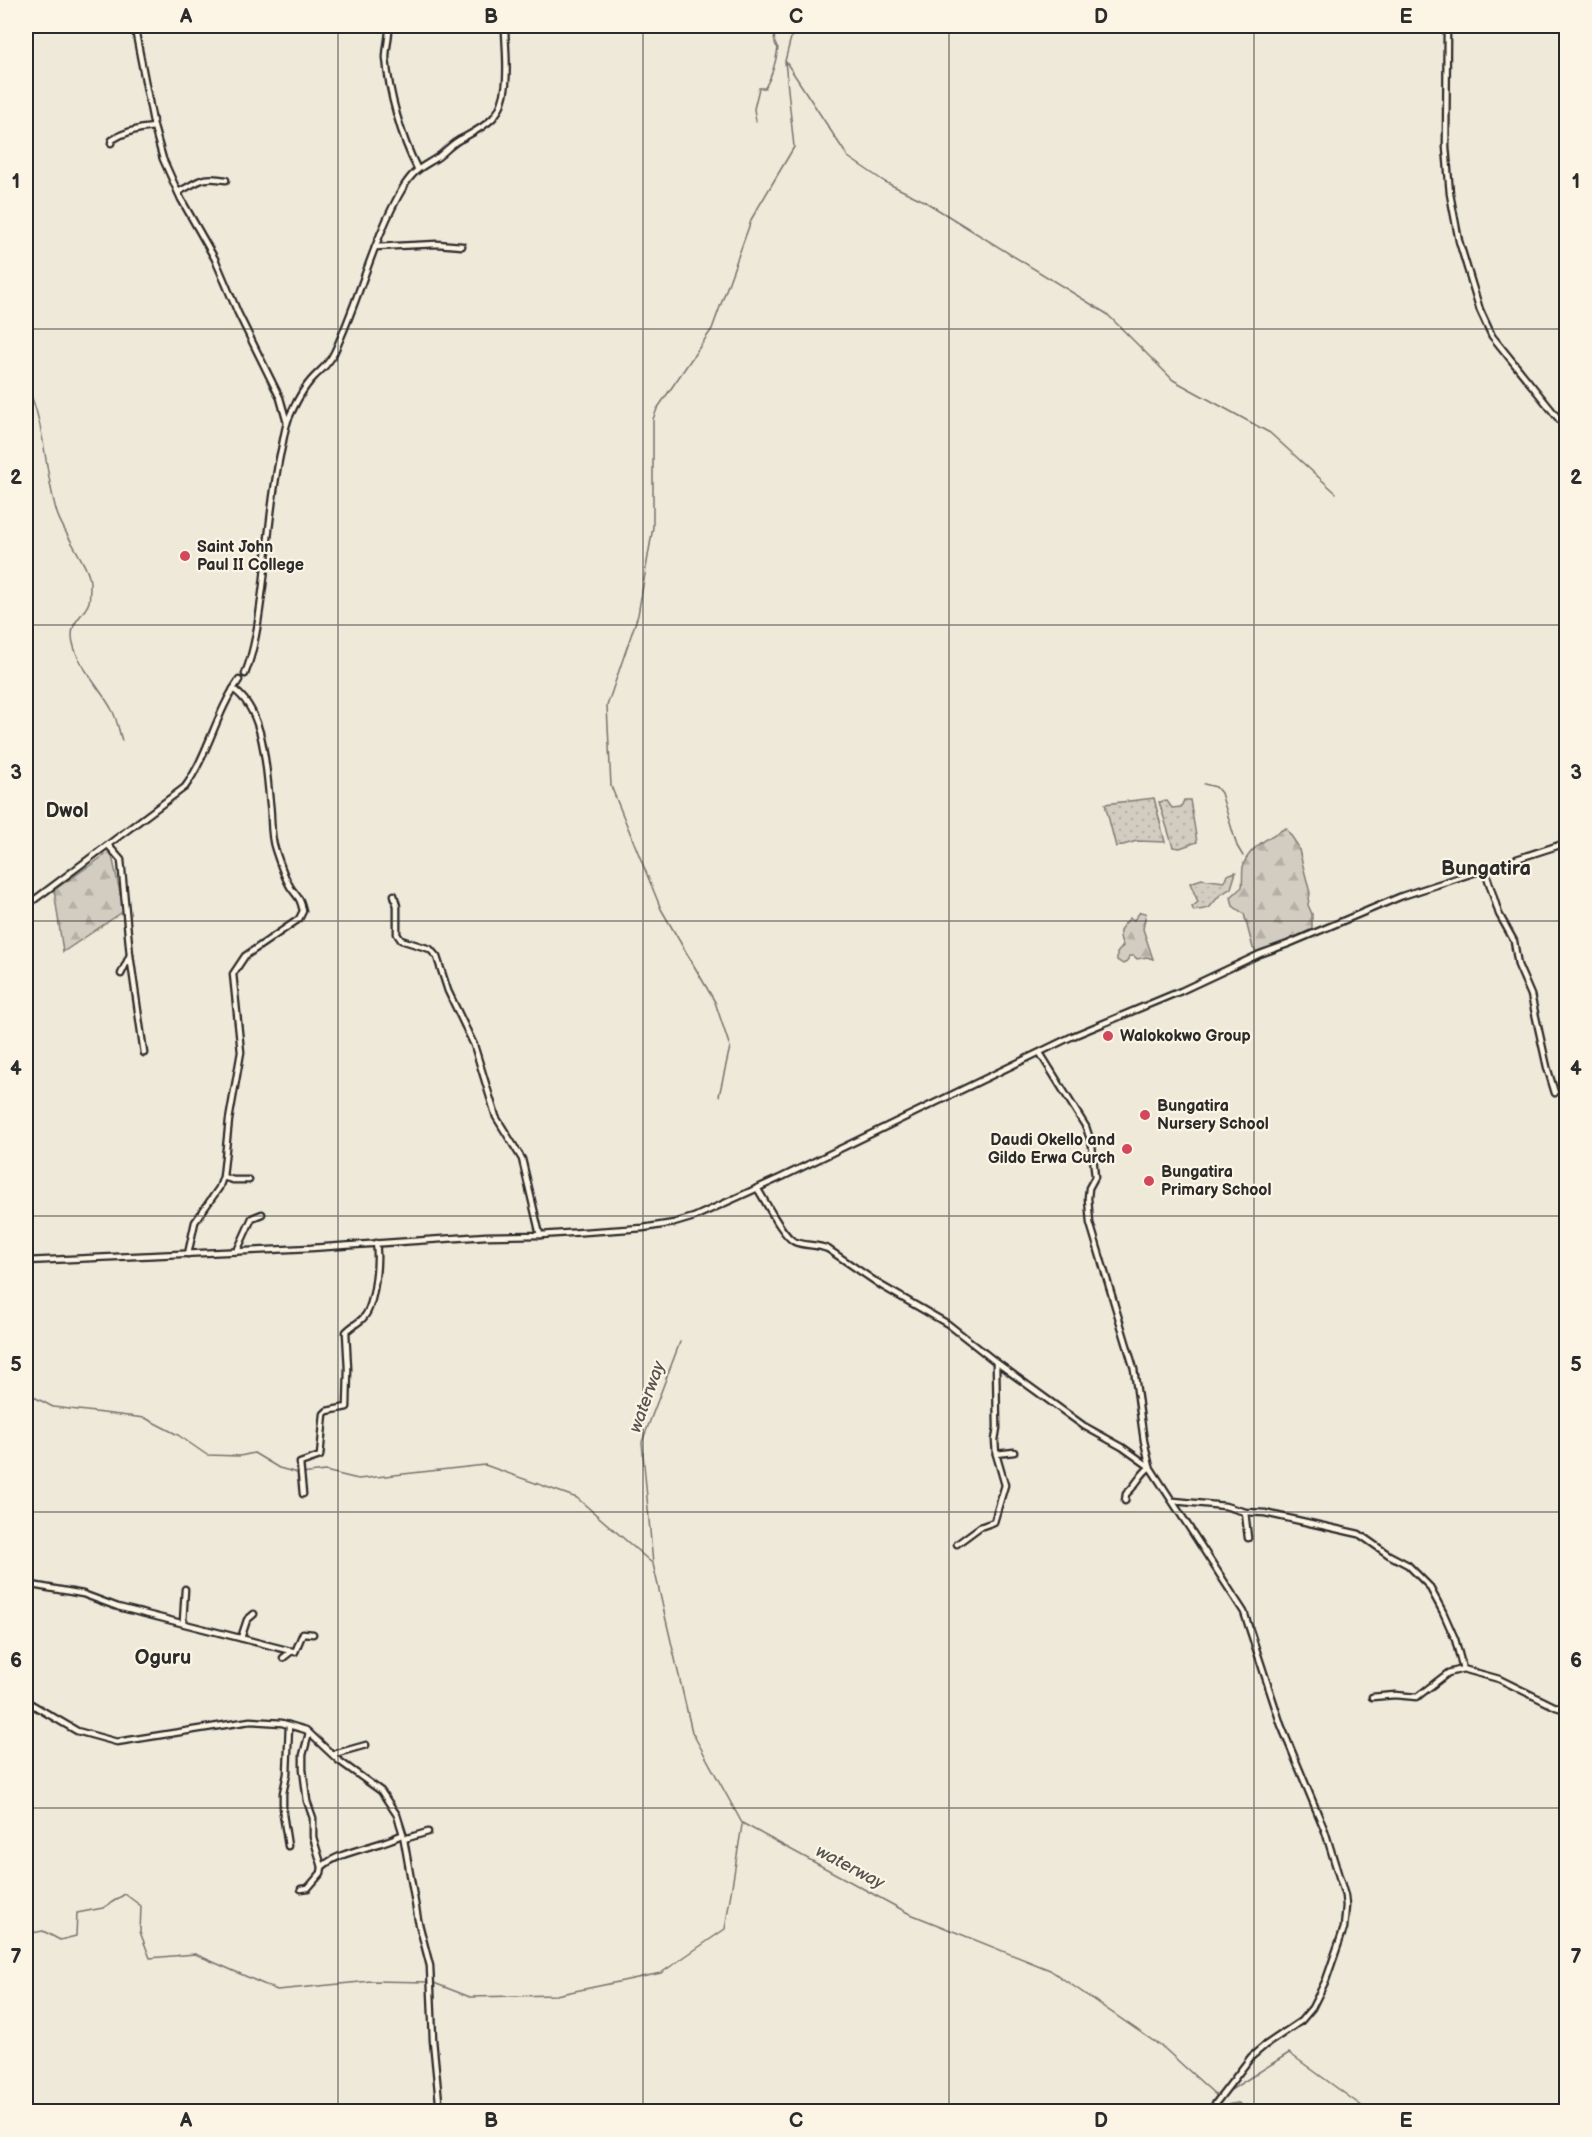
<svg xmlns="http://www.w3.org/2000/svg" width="1592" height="2137" viewBox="0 0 1592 2137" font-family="'Balsamiq Sans',sans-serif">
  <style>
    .forest { fill: url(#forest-firs); stroke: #7e7c76; stroke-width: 1.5 }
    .garden { fill: url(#garden-dots); stroke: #7e7c76; stroke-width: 1.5 }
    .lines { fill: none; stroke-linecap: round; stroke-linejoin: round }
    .stream { stroke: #75736d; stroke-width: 1.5 }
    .minor-casing { stroke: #2b2b2b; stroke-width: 9 }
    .minor { stroke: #fcf5e5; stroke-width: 4.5 }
    .grid { fill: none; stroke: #2b2b2b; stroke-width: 1.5; stroke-opacity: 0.55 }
    .poi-dot { fill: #d1495b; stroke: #fcf5e5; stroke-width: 2 }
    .labels { text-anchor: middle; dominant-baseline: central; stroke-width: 4.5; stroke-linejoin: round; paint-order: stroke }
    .poi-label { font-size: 16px; font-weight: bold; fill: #2b2b2b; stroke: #fcf5e5; text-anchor: start }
    .water-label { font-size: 18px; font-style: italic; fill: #565552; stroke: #fcf5e5 }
    .quarter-label { font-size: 20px; font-weight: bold; fill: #2b2b2b; stroke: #fcf5e5 }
    .neatline { fill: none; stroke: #2b2b2b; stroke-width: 2 }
    .grid-label { font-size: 20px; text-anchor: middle; font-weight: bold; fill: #2b2b2b }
  </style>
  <defs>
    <pattern id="forest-firs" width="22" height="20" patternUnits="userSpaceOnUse" patternTransform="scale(1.5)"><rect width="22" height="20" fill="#d2cdc0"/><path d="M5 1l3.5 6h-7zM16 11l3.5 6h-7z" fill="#b4b0a5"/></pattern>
    <pattern id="garden-dots" width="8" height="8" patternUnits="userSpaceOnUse" patternTransform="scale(1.5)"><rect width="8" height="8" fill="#d2cdc0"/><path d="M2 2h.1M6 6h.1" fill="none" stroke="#b4b0a5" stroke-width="1.8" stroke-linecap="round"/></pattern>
  </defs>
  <rect width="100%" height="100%" fill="#efe9da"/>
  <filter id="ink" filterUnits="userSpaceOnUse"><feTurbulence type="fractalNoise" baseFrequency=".0167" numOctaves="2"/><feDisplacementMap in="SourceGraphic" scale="12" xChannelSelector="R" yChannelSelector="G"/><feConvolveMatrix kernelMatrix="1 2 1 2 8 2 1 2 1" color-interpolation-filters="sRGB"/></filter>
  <g filter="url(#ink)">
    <g class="forest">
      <path d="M 1286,828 L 1298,846 L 1310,893 L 1308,905 L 1312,914 L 1312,929 L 1265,951 L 1257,952 L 1253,948 L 1244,914 L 1233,906 L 1231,897 L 1242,887 C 1243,880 1242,873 1243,867 C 1246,850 1272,835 1286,828 Z"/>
      <polygon points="111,851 124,911 63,952 54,890"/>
      <path d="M 1140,912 L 1146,913 L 1143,929 L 1153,959 L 1147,957 L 1137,959 L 1134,956 L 1129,956 L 1127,962 L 1123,964 L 1117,960 L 1117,953 L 1123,946 C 1117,931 1119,929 1130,918 L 1134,920 Z"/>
    </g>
    <g class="garden">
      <polygon points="1154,798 1165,842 1137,841 1116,847 1105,804"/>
      <polygon points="1184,800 1190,800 1197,842 1180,848 1173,847 1159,802 1167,801 1172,808 1181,807"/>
      <polygon points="1236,872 1231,888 1219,896 1209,908 1194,911 1192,907 1198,902 1190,883 1202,879 1224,882 1227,875"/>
    </g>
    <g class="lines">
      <g class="stream">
        <polyline points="786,62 848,157 885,182 924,201 1107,314 1173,380 1270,433 1336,493"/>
        <path d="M 756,121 L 754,109 L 759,88 L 765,88 C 772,76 776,61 778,48 C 772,42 775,33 776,26"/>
        <path d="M 26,384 C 46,424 44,471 57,513 C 63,533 90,567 90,583 C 90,588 90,597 89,602 C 84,617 68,621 73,643 C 78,666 101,689 112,710 C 117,719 119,731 122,741"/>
        <polyline points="1204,784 1216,787 1221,793 1237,846 1243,856"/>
        <polyline points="719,1096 730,1047 715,1002 661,909 611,786 607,706 638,615 653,527 653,419 657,409 712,329 752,218 794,147 785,61 794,26"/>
        <polyline points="680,1342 642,1442 653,1564 692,1732 742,1823 908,1913 1050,1970 1165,2049 1218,2097"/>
        <polyline points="26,1397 32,1396 53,1407 145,1418 178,1435 207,1455 240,1456 254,1453 279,1468 301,1474 325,1471 358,1479 485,1465 577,1498 652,1563"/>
        <polyline points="26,1934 43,1931 60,1940 76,1936 77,1913 103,1908 125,1894 141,1906 140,1932 150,1958 195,1954 277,1990 371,1981 429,1982"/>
        <polyline points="434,1983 470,1997 556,1995 661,1973 725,1929 742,1825"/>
        <polyline points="1226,2093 1289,2053 1370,2112"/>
        <polyline points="1226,2105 1238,2103 1243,2106 1247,2105"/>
      </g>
      <g class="minor-casing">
        <g id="minor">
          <path d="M 389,26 C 390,34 386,47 386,58 C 389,93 401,137 417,168"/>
          <polyline points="1447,26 1446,147 1450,194 1459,241 1480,310 1492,336 1566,428"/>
          <polyline points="135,29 154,127 163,159 181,199 215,259 238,313 280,398 287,423"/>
          <path d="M 111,143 L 112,140 C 124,132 140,128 154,127"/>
          <path d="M 178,192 C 199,182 200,175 226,180"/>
          <polyline points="375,247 437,244 462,246"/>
          <path d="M 245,674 C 256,646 259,616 263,586 C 268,542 271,498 280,455 C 283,444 284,431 288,420 C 294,406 303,388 314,377 C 322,369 329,364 334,353 C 360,298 373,238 404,186 C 416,168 421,168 438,157 C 446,151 453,142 463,138 C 474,132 484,127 493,118 C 513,96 505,53 505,26"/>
          <polyline points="108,845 121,860 130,955 121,974"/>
          <polyline points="1485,870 1499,914 1514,941 1518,965 1531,995 1547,1067 1555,1093"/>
          <polyline points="394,895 397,906 397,934 401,940 430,949 437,957 448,991 474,1045 496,1117 522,1159 540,1235"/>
          <path d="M 26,906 L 185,787 C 208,755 216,713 239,680"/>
          <polyline points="130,955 144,1053"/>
          <polyline points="1040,1053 1086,1127 1092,1145 1095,1177 1089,1188 1088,1198 1090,1223 1134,1369 1144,1441 1150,1467 1244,1612 1281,1725 1325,1831 1345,1896 1346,1906 1344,1928 1326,1980 1312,2008 1301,2021 1264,2046 1251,2057 1209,2112"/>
          <polyline points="223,1177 233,1180 249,1180"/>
          <path d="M 757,1188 C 765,1200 783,1237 795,1242 C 805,1246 816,1244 828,1249 L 882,1286 L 948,1324 L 996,1362 L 1084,1426 L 1122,1447 L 1150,1467 C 1139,1475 1137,1485 1126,1494 L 1125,1501"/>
          <polyline points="237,1251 252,1218 262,1214"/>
          <path d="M 188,1254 L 195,1222 L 219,1188 L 223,1177 L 229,1120 L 241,1052 L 233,974 L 245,956 L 299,919 L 303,911 C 300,897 298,898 291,888 C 284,877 279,861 275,849 C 270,835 272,819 270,804 C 266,769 265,710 233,689"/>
          <polyline points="26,1261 311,1248 486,1236 540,1235 643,1228 674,1223 694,1217 782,1177 1073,1036 1181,991 1260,954 1288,944 1402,896 1566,843"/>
          <polyline points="996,1362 997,1428 995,1440 996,1454"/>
          <path d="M 303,1494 L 300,1463 L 320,1456 L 324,1414 L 327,1411 L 347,1407 L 348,1369 L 346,1332 C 351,1326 359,1323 364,1317 C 375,1304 379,1260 376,1243"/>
          <polyline points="1174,1501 1225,1506 1245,1512 1265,1513 1359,1534 1389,1555 1408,1565 1429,1586 1443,1612 1455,1639 1463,1669 1499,1679 1556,1707 1566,1710"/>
          <polyline points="1245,1512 1248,1538"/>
          <polyline points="957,1544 980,1527 994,1522 1005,1485 996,1454 1014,1452"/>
          <polyline points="26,1584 83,1594 118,1607 295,1652 303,1633 313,1634"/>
          <polyline points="183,1622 185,1589"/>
          <polyline points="241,1638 247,1620 254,1614"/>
          <polyline points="283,1658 292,1651"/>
          <polyline points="1372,1697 1395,1695 1417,1697 1448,1673 1463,1669"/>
          <polyline points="26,1701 77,1731 117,1742 250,1721 282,1723 306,1730 338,1760 381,1791 397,1815 403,1834 418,1920 430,1966 433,2040 440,2112"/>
          <polyline points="334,1754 366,1745"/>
          <polyline points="404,1839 428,1832"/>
          <polyline points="288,1846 283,1814 283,1793 287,1774 289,1725"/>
          <path d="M 322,1867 C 338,1851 380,1847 403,1834"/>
          <polyline points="301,1889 308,1888 321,1873 322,1867 313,1837 313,1818 307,1801 303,1769 303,1755 309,1733"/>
        </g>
      </g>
      <use href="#minor" class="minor"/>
    </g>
  </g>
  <path class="grid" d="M 338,26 L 338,2112M 643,26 L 643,2112M 949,26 L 949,2112M 1254,26 L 1254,2112M 26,329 L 1566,329M 26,625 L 1566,625M 26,921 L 1566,921M 26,1216 L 1566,1216M 26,1512 L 1566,1512M 26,1808 L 1566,1808"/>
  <g class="poi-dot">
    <circle cx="185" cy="556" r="6"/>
    <circle cx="1108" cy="1036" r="6"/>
    <circle cx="1145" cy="1115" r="6"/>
    <circle cx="1127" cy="1149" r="6"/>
    <circle cx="1149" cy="1181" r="6"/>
  </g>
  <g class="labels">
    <g class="poi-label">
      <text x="197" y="547">Saint John<tspan x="197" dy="18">Paul II College</tspan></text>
      <text x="1120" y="1036">Walokokwo Group</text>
      <text x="1157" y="1106">Bungatira<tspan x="1157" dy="18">Nursery School</tspan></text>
      <text x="1115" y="1140" text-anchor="end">Daudi Okello and<tspan x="1115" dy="18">Gildo Erwa Curch</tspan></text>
      <text x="1161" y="1172">Bungatira<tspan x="1161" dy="18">Primary School</tspan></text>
    </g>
    <g class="water-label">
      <text transform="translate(647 1397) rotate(-70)">waterway</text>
      <text transform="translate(850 1867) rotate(28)">waterway</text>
    </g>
    <g class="quarter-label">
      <text x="67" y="811">Dwol</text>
      <text x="1486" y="869">Bungatira</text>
      <text x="163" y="1658">Oguru</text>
    </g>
  </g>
  <rect width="1592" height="2137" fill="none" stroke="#fcf5e5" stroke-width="66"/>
  <rect x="33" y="33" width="1526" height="2071" class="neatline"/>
  <g class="grid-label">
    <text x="186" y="23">A</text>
    <text x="491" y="23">B</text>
    <text x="796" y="23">C</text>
    <text x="1101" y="23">D</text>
    <text x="1406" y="23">E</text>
    <text x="16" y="188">1</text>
    <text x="1576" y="188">1</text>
    <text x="16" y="484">2</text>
    <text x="1576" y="484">2</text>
    <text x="16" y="779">3</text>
    <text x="1576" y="779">3</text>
    <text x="16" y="1075">4</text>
    <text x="1576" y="1075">4</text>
    <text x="16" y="1371">5</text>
    <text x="1576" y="1371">5</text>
    <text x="16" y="1667">6</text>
    <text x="1576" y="1667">6</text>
    <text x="16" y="1963">7</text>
    <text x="1576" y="1963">7</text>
    <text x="186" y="2127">A</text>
    <text x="491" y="2127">B</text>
    <text x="796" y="2127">C</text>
    <text x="1101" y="2127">D</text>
    <text x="1406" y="2127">E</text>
  </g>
</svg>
